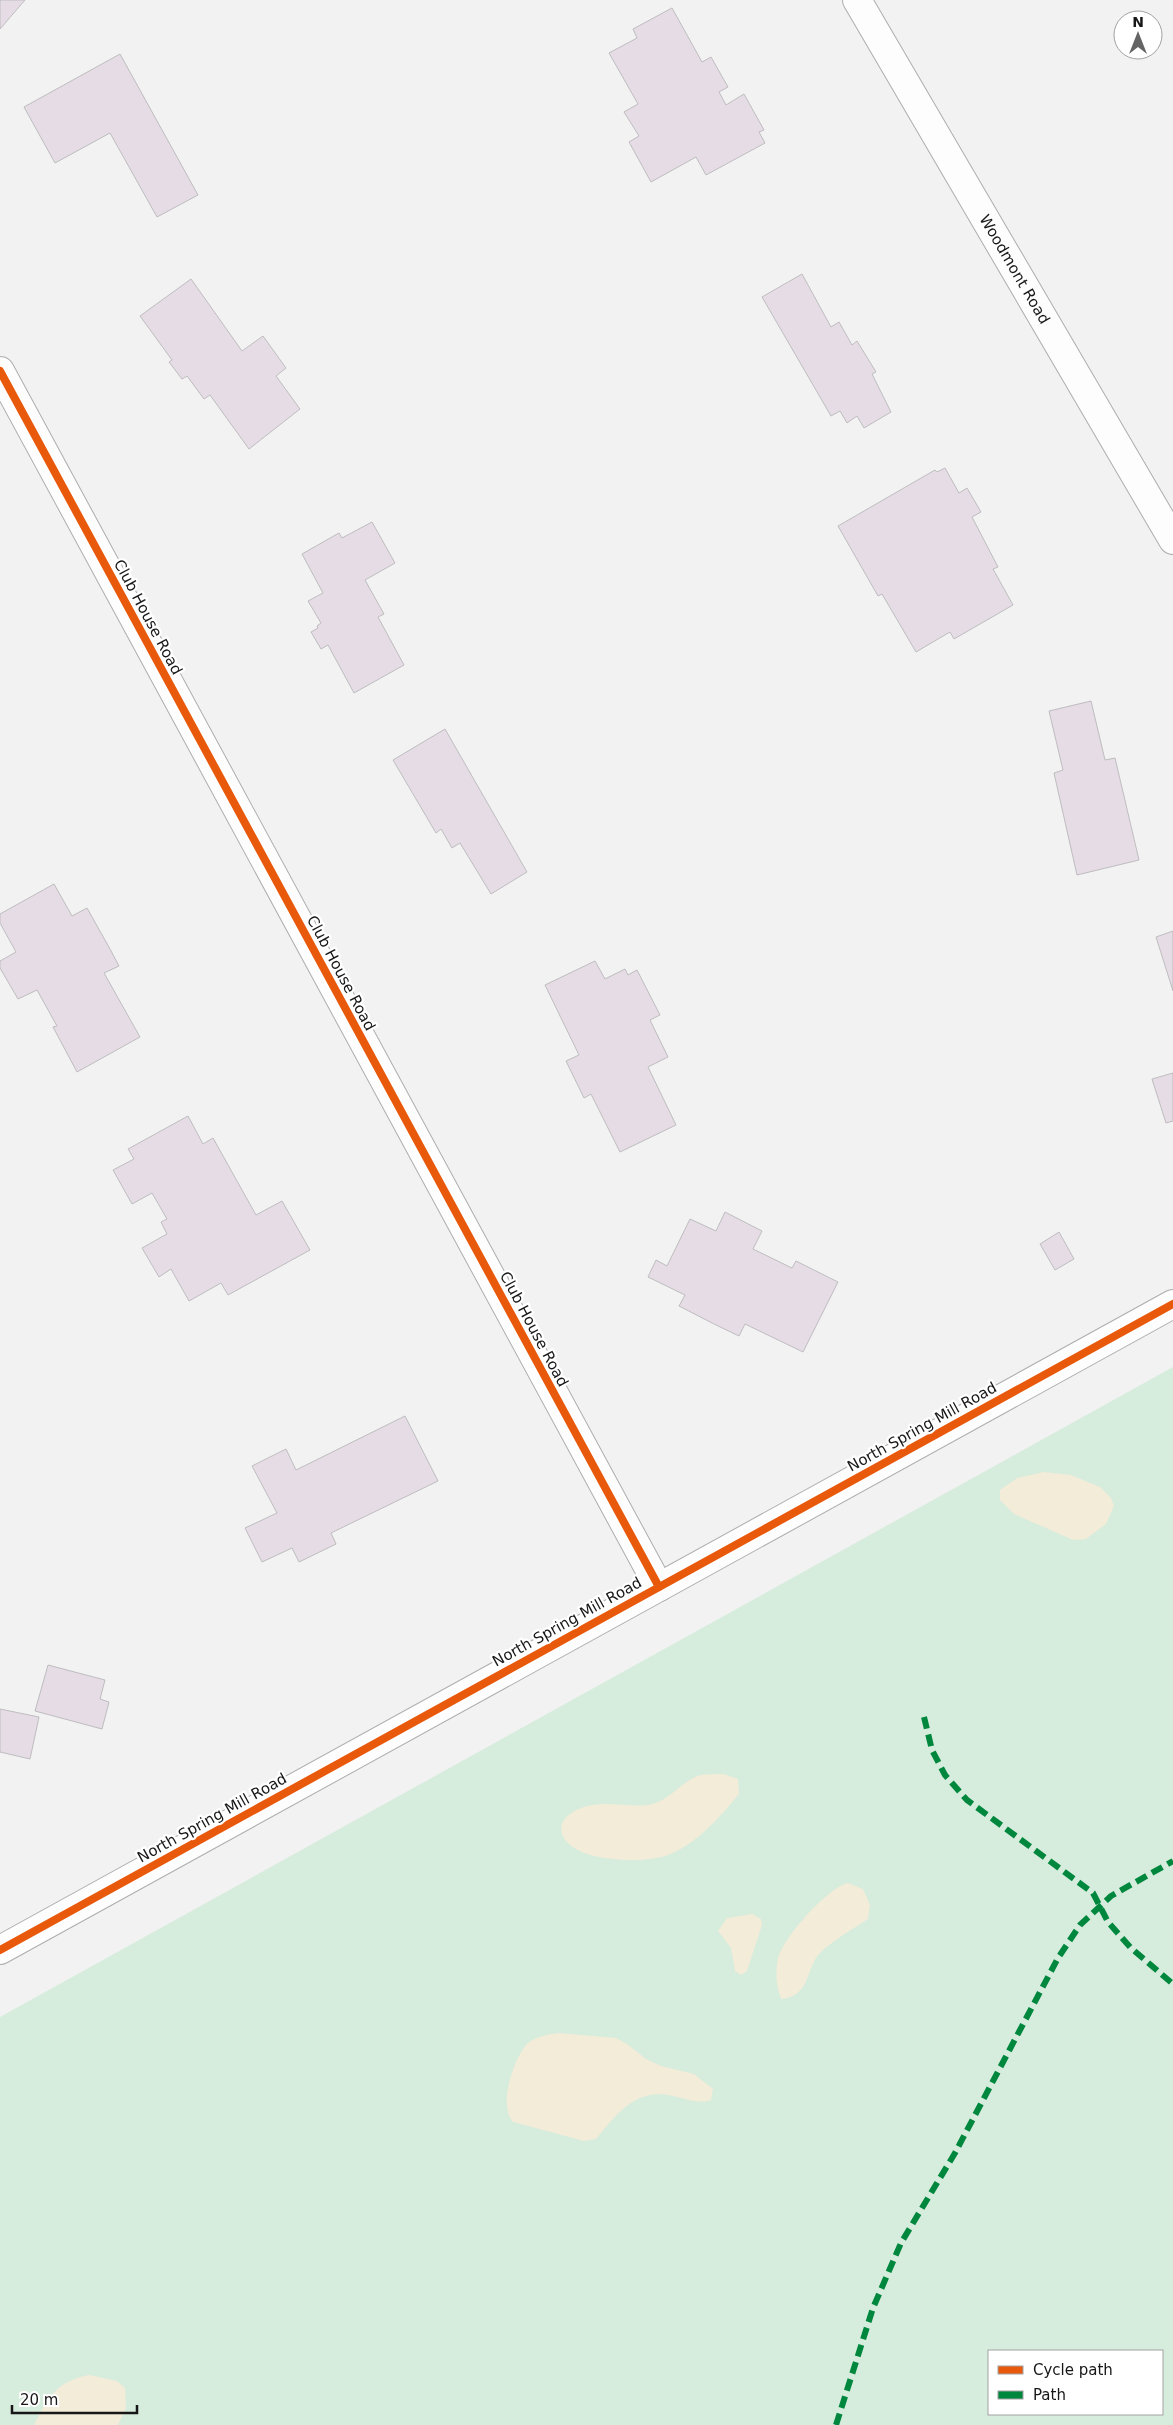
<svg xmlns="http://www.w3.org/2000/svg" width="1173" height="2425" viewBox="0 0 1173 2425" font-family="'DejaVu Sans',sans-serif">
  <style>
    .green { fill: #d6ecdc; fill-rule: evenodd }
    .sand { fill: #f2ecd9 }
    .building { fill: #e5dce5; stroke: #bebdbe }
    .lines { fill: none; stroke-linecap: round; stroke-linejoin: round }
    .minor-casing { stroke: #aeadae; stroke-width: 30 }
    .tertiary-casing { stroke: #aeadae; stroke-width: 30 }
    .minor { stroke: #fdfdfd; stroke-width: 28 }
    .tertiary { stroke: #fdfdfd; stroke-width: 28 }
    .quiet { stroke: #00873e; stroke-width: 6; stroke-dasharray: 12 6; stroke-linecap: butt }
    .cycleway-casing { stroke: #fff; stroke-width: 11 }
    .cycleway { stroke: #e8590c; stroke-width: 8 }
    .labels { text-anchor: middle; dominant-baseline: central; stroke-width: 4.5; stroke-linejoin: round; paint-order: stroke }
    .street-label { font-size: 15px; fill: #181718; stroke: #fff }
  </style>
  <rect width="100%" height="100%" fill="#f3f2f3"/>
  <path class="green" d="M 1173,1367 L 1173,2425 L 0,2425 L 0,2017 ZM 989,2351 L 1162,2351 L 1162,2414 L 989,2414 Z"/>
  <g class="sand">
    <polygon points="1044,1472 1071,1475 1100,1487 1111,1498 1114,1506 1106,1524 1086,1539 1073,1540 1014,1514 1000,1500 1000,1490 1017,1478"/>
    <path d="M 724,1774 L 738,1779 L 739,1794 C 720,1817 697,1844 668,1855 C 648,1863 602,1861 582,1852 C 556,1841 553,1819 581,1808 C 604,1799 632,1809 652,1804 C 670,1800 684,1779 701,1775 C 708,1774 717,1774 724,1774 Z"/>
    <path d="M 848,1883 L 863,1889 L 870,1905 L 868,1919 C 853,1929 837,1938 823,1950 C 804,1966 813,1996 781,1999 C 776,1985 775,1973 778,1958 C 784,1937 827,1888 848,1883 Z"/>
    <polygon points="752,1914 761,1919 762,1925 747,1971 741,1975 735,1971 731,1948 718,1931 727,1918"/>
    <path d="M 559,2033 L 616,2038 L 627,2044 L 646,2059 L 661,2066 L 694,2074 L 713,2089 L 711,2100 C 698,2104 686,2099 673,2096 C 636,2087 617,2114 596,2139 L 584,2141 L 513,2122 C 498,2105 513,2061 526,2045 C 533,2037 548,2034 559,2033 Z"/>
    <path d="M 89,2375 L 117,2381 L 125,2388 L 126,2408 L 118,2425 L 34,2425 C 48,2397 57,2381 89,2375 Z"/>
  </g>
  <g class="building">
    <polygon points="0,0 25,0 0,29"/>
    <polygon points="672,8 702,62 711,57 728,87 719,92 726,105 744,94 764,130 759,132 765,143 706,175 696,157 651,182 629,142 639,136 624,112 638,104 609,53 637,38 633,29"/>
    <polygon points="120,54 198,195 157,217 110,133 55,163 24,107"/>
    <polygon points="802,274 831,327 839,322 852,345 857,341 876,372 872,374 891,412 864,428 857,416 847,423 840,411 831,416 762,297"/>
    <polygon points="191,279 242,351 263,336 286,368 276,376 300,409 249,449 210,395 204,399 187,376 182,379 169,362 172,360 140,316"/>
    <polygon points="945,468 959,493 967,488 981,512 972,517 998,567 993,569 1013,605 954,639 950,632 916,652 882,594 878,596 838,526 935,470 937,472"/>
    <polygon points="372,522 395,563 365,580 384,614 378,617 404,665 354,693 328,645 321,649 311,632 318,628 317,626 321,623 308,601 323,593 302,554 339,533 342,538"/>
    <polygon points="1091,701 1105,760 1115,758 1139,860 1077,875 1054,773 1063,770 1049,711"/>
    <polygon points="445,729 527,872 491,894 460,843 452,848 441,829 436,833 393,760"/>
    <polygon points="54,884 72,916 87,908 110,949 119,966 104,973 140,1037 77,1072 53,1027 57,1026 37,990 18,999 0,968 0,961 16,952 0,923 0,914"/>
    <polygon points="1173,931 1173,991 1156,937"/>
    <polygon points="595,961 605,979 625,969 628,975 637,970 660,1015 650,1020 668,1057 648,1067 676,1125 620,1152 591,1094 584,1098 566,1061 579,1055 545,985"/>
    <polygon points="1173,1073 1173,1121 1166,1123 1152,1079"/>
    <polygon points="188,1116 203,1144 213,1138 256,1215 282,1201 310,1250 228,1295 221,1283 189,1301 171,1269 159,1277 142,1248 167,1234 161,1222 167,1219 152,1193 132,1204 113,1170 134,1159 128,1149"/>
    <polygon points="725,1212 762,1231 753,1249 792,1268 796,1261 838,1282 803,1352 745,1324 739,1336 716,1325 679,1306 685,1295 648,1277 656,1260 667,1266 690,1219 716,1231"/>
    <polygon points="1059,1232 1074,1259 1055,1270 1040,1244"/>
    <polygon points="405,1416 438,1481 331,1533 336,1544 299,1562 292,1548 262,1562 245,1528 277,1513 252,1466 286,1449 296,1470"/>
    <polygon points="48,1665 105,1680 100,1699 109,1702 102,1729 35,1711"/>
    <polygon points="0,1709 39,1717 30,1759 0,1752"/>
  </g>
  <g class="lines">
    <g class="minor-casing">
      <g id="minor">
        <path id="s1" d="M 857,0 L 1173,540"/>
        <polyline points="0,371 659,1587"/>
      </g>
    </g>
    <g class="tertiary-casing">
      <polyline id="tertiary" points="0,1950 1173,1304"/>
    </g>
    <use href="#minor" class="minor"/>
    <use href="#tertiary" class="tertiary"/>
    <g class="quiet">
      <polyline points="924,1717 932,1750 945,1775 967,1800 1093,1893 1108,1922 1131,1948 1173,1984"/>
      <polyline points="836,2425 873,2308 901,2243 955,2153 1058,1958 1080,1925 1111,1896 1173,1861"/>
    </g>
    <g class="cycleway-casing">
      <g id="cycleway">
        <polyline points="0,371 659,1587"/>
        <polyline points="0,1950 1173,1304"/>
      </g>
    </g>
    <use href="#cycleway" class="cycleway"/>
  </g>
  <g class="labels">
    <g class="street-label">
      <text stroke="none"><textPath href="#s1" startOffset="312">Woodmont Road</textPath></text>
      <text transform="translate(148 617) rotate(62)">Club House Road</text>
      <text transform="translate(341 973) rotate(62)">Club House Road</text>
      <text transform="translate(534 1329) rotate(62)">Club House Road</text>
      <text transform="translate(922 1427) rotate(-29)">North Spring Mill Road</text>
      <text transform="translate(567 1622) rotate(-29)">North Spring Mill Road</text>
      <text transform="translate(212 1818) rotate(-29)">North Spring Mill Road</text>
    </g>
  </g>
  <rect x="988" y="2350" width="175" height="65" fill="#ffffff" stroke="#a3a2a3"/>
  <rect x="998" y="2366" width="25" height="8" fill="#e8590c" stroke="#a3a2a3"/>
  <text x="1033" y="2375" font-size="15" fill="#181718">Cycle path</text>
  <rect x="998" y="2391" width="25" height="8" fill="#00873e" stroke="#a3a2a3"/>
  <text x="1033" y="2400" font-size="15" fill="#181718">Path</text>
  <g transform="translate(1138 35)"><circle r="24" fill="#ffffff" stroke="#a3a2a3"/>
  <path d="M0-4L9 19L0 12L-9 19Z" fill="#656465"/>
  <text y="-8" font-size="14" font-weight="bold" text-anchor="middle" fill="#181718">N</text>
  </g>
  <path d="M12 2405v8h125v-8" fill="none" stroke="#181718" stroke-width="2.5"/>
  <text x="20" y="2405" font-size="15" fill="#181718" stroke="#ffffff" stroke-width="4" paint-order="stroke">20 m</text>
</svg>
